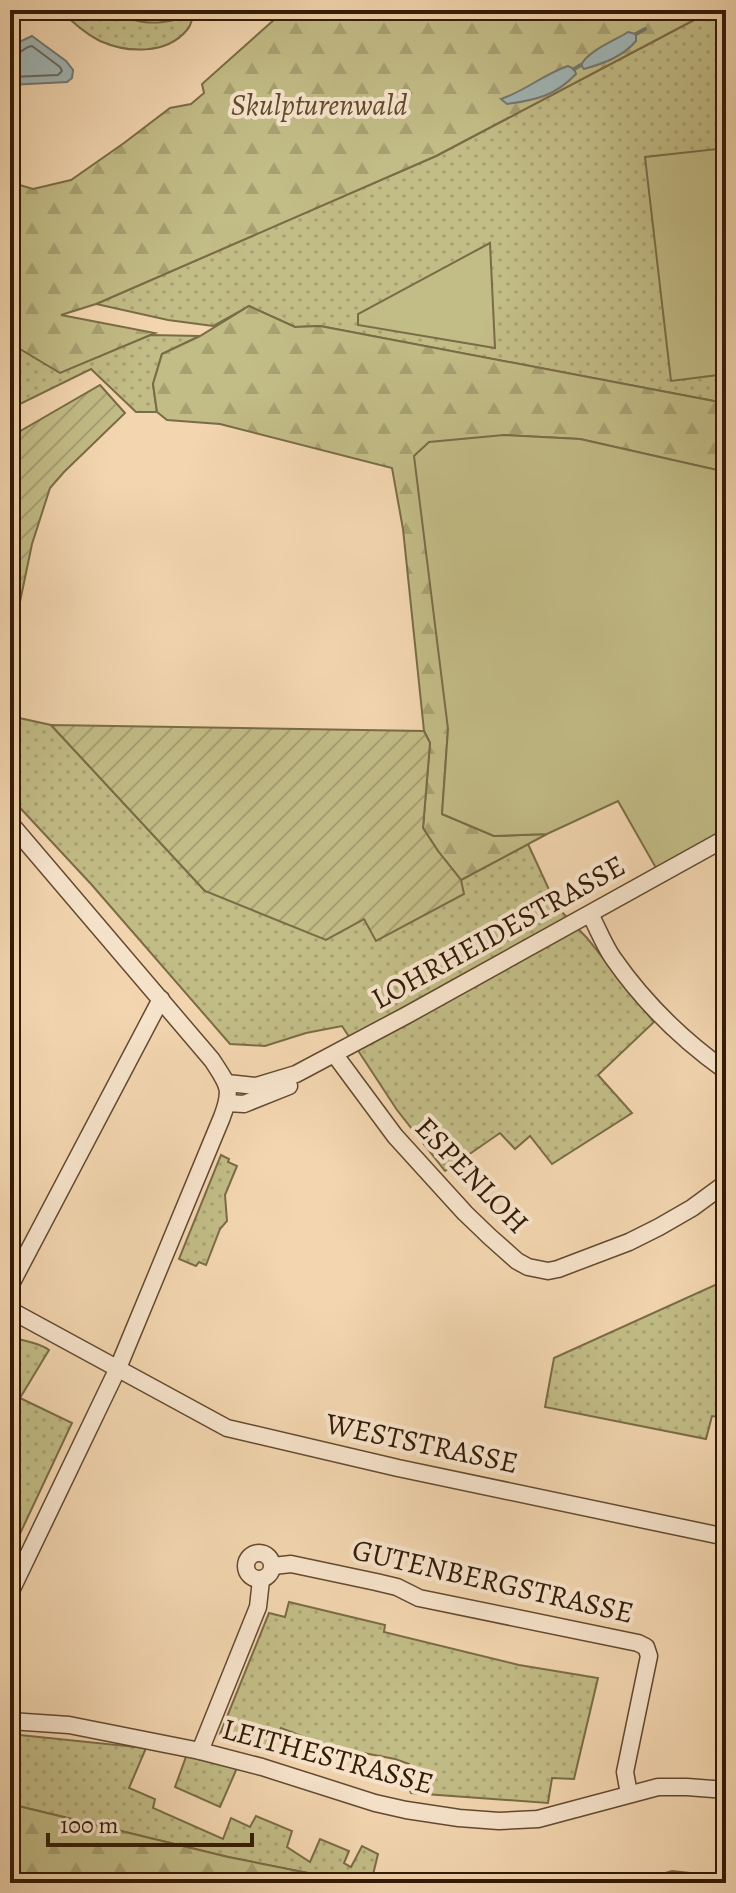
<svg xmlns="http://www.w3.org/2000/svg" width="736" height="1893" viewBox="0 0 736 1893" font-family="Alegreya,serif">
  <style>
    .grass { fill: url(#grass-dots); stroke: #7a6c46; stroke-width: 2 }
    .forest { fill: url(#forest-firs); stroke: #7a6c46; stroke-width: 2 }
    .garden { fill: url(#garden-furrows); stroke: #7a6c46; stroke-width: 2 }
    .pitch { fill: #c2bc86; stroke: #7a6c46; stroke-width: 2 }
    .water { fill: #a0b6b6; stroke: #747870; stroke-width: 2 }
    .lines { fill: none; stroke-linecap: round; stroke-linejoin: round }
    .shore { stroke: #6a685e; stroke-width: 2 }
    .stream { stroke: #747870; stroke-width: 4 }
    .minor-casing { stroke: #634a30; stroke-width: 19 }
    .minor { stroke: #f7e4cc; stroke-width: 16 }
    .labels { text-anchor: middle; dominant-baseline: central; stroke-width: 8; stroke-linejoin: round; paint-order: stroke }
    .park-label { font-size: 30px; font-style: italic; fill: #5e4b2c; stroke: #f7e4cc }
    .street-label { font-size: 30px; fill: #331b06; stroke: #f7e4cc }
  </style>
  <defs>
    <pattern id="grass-dots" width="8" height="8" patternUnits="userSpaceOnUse" patternTransform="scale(2)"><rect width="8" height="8" fill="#c2bc86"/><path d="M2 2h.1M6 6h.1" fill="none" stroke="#a7a172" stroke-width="1.8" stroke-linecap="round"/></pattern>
    <pattern id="forest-firs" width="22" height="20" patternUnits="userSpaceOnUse" patternTransform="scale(2)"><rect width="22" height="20" fill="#c2bc86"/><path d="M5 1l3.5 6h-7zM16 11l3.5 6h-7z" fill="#a7a172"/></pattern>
    <pattern id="garden-furrows" width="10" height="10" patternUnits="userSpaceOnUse" patternTransform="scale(2)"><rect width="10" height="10" fill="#c2bc86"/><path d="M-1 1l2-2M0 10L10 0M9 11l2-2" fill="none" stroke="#a7a172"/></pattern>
  </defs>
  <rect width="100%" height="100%" fill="#f3d6b0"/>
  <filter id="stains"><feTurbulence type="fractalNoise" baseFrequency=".0025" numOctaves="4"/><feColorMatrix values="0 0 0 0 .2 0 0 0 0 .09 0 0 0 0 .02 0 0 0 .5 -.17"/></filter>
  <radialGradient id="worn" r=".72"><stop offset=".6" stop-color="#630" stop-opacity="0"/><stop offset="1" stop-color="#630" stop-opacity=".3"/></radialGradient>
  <g class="grass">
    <path d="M 61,10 C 73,10 104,7 113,10 C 119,12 125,17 131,19 C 151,26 175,22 194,13 C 192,19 191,26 187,30 C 166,55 127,53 100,41 C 84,33 72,22 61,10 Z"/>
    <polygon points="713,10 726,10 726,406 719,402 320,326 295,327 249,306 213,326 168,320 96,304 436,156"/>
    <polygon points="150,335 200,336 162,354 153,384 157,412 136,412 91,369 10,409 10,343 61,372"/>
    <polygon points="10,716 51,725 205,891 365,919 376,940 461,880 528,844 557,907 587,938 654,1022 598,1075 632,1113 552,1164 530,1136 515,1149 500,1133 445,1171 397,1110 342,1026 306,1033 265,1046 230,1044 91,884 10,797"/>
    <polygon points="221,1155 229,1159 228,1162 237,1166 225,1195 227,1221 220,1229 206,1265 199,1262 196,1266 179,1259"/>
    <polygon points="726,1280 726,1418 712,1416 706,1439 545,1407 554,1358"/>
    <path d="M 10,1336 C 23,1342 37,1341 49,1350 L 20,1398 L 72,1423 L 10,1555 Z"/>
    <polygon points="289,1602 385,1625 384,1632 519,1665 598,1678 574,1779 552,1778 548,1803 411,1793 406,1782 409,1764 395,1759 327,1746 281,1728 271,1752 220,1734 269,1613 285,1617"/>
    <polygon points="10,1734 146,1748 129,1788 155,1799 153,1808 223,1839 231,1818 250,1827 256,1816 292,1831 287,1847 310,1862 320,1839 349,1851 344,1863 351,1867 362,1846 378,1854 371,1883 358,1883 228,1857 10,1804"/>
    <polygon points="187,1754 237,1768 220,1807 175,1787"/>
    <polygon points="672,1871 726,1877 726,1883 632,1883"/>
  </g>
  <g class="forest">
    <polygon points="285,10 713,10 436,156 96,304 61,315 155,333 60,373 10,343 10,182 33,189 71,180 124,143 170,108 191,104 204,93 202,84"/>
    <polygon points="249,306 295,327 320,326 719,402 726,406 726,472 580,439 504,435 448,729 442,814 494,836 547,834 461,880 438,851 423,828 430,743 424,731 403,529 392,468 220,424 167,420 157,412 153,384 162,354 200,336"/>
    <polygon points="10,1804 228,1857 358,1883 10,1883"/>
  </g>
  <g class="garden">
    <polygon points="100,385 125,413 64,472 50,488 32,544 16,621 10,715 10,437"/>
    <polygon points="51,725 424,731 430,743 423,828 438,851 461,880 464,894 376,941 364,919 326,940 205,891"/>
  </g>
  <g class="pitch">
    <polygon points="726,148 726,374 671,381 645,157"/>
    <polygon points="490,243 495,348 358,325 358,314"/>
    <polygon points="504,435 580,439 726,472 726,829 656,868 618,801 547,834 494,836 442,814 448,729 414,456 429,442"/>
  </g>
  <g class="water">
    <path d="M 628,32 L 636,34 L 636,41 C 622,57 605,63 584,69 L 581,65 C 589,50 614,41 628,32 Z"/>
    <polygon points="32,36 66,61 73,70 72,78 67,82 10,85 10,50 19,42"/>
    <path d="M 568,66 L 574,69 L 576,74 C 555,96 536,100 507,104 L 501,99 C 525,91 544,74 568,66 Z"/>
  </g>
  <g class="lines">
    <path class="shore" d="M 10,56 C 19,56 23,47 32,46 L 60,67 L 62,71 L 58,75 L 10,77"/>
    <g class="stream">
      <polyline points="636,34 645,29"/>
      <polyline points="574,69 581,65"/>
    </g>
    <g class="minor-casing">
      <g id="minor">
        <path d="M 10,823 L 212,1060 C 228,1085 233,1088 222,1117 L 118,1368 L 10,1593"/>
        <path d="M 590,914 C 598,929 604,945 613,958 C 645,1004 681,1039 726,1071"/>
        <polyline points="335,1055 395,1136 465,1213 490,1237 517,1261 528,1267 548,1271 558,1269 629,1242 659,1227 692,1208 726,1183"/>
        <polyline points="227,1083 256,1086 296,1074 407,1015 726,838"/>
        <polyline points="227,1103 244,1104 289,1086"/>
        <polyline points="10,1286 161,999"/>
        <polyline points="10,1310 227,1428 398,1468 726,1537"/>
        <circle cx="259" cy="1566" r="13"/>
        <polyline points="273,1566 291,1564 376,1582 397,1587 419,1598 638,1643 646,1647 649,1656 625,1772 629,1794"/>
        <polyline points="10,1721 69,1725 200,1751 262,1767 375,1803 406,1810 459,1818 499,1821 538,1819 658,1787 687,1787 726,1790"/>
        <polyline points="200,1751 258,1607 261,1580"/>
      </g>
    </g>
    <use href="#minor" class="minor"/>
  </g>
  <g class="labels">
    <g class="park-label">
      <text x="319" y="105">Skulpturenwald</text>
    </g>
    <g class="street-label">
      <text transform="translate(498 932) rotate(-29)">LOHRHEIDESTRASSE</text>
      <text transform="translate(472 1175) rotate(46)">ESPENLOH</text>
      <text transform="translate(422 1443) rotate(12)">WESTSTRASSE</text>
      <text transform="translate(493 1581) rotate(13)">GUTENBERGSTRASSE</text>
      <text transform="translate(328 1756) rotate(15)">LEITHESTRASSE</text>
    </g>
  </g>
  <rect width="736" height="1893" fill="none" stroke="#f3d6b0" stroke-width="40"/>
  <rect x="12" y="12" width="712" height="1869" fill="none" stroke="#331b06" stroke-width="4"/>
  <rect x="20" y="20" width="696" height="1853" fill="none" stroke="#331b06" stroke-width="2"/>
  <path d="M48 1833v12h204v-12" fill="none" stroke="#331b06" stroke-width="4"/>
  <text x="60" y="1833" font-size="24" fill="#331b06" stroke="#f7e4cc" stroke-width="6" paint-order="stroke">100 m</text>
  <rect width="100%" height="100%" filter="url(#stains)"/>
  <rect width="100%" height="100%" fill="url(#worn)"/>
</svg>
